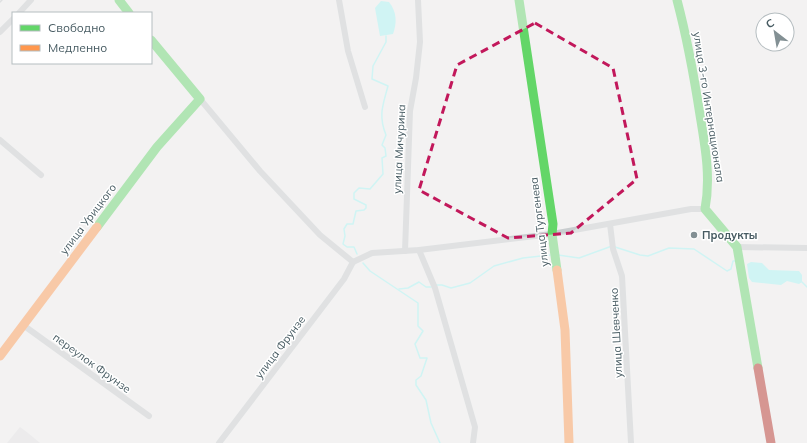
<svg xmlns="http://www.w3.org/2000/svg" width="807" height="443" viewBox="0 0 807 443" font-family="Mulish,sans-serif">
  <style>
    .education { fill: #e4e3e5 }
    .water { fill: #a6f6f5 }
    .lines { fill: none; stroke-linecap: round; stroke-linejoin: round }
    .stream { stroke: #a6f6f5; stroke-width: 1.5 }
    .street { stroke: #c9cdcf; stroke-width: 6 }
    .fast { stroke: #63d668; stroke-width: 9 }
    .slow { stroke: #ff974d; stroke-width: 9 }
    .jam { stroke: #b3261e; stroke-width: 9 }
    .rail { stroke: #c5c8ca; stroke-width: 1.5 }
    .marked { fill: none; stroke: #c2185b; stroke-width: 3; stroke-dasharray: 8 5; stroke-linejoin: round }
    .poi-dot { fill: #839094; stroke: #fff; stroke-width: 1.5 }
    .labels { text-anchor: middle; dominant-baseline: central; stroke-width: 3; stroke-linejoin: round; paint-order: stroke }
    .street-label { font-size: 11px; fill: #475b62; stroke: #fff }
    .poi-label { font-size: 11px; font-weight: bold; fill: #475b62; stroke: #fff; text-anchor: start }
  </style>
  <rect width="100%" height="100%" fill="#f3f2f2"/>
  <polygon class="education" points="20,427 28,433 40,443 7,443"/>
  <g class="water">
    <path d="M 381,1 L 389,2 C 397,12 397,23 393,34 L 380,36 L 375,8 Z"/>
    <polygon points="751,262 762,263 769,270 799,271 802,275 802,282 799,284 787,281 781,285 752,282 749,278 747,264"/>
  </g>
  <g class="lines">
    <g class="stream">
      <polyline points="615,247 640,255 648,256 669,248 694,249 727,271 731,269 733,261 737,261"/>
      <path d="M 357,254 L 354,247 L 347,247 L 343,244 L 345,236 L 344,229 L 347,224 L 353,224 L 356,211 L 364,210 L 366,208 L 366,205 L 354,199 L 354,193 L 359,188 L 370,189 L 383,174 L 382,158 L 386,156 L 385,148 L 382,145 L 386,135 C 378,115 383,105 388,86 L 372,79 L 373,66 L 386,42 L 386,36"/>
      <polyline points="558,255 579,258 612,246"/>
      <polyline points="363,263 370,271 418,303 418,326 423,331 415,344 420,358 427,358 421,376 416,380 416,385 426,400 431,423 440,443"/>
      <polyline points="802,282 807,287"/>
      <polyline points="435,285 442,285 451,288 470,283 494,266 523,258 550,255"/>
      <polyline points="399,289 408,288 419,282 426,287 431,287"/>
    </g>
    <g class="street">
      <polyline points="339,0 348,51 365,107"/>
      <polyline points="19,13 31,0"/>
      <polyline points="0,32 13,19"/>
      <polyline points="200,99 260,171 320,235 353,262"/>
      <polyline points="0,140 41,175"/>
      <polyline points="610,224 613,249 622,276 631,443"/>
      <polyline points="737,247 807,248"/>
      <polyline points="419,250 435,288 475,427 473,443"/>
      <polyline points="405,251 410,111 416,78 420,42 418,0"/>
      <polyline points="353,262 372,253 419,250 552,234 691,209 705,209"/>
      <polyline points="23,325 149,416"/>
      <polyline points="219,443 344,279 353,262"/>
    </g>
    <g class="fast">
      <polyline points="119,0 129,13"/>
      <polyline points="519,0 553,224 552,234 557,270"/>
      <path d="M 677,0 C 687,38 694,76 700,115 C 705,146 711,177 705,209 L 737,247 L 758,368"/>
      <polyline points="97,227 157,147 200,99 151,40"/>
    </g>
    <g class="slow">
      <polyline points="557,270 565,330 569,443"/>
      <polyline points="0,356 97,227"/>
    </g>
    <polyline class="jam" points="758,368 771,443"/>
    <polyline class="rail" points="0,2 2,0"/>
  </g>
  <path d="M0 0H807V443H0ZM 535,23 L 613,68 L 637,179 L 571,233 L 508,238 L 419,190 L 457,65 Z" fill="#f3f2f2" fill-opacity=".55" fill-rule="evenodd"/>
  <path class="marked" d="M 535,23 L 613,68 L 637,179 L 571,233 L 508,238 L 419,190 L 457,65 Z"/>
  <circle class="poi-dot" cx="694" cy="235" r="4"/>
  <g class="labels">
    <g class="street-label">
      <text transform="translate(709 107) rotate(81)">улица 3-го Интернационала</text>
      <text transform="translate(399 149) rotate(-87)">улица Мичурина</text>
      <text transform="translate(88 219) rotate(-53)">улица Урицкого</text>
      <text transform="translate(539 222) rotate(-97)">улица Тургенева</text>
      <text transform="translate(616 333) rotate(-93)">улица Шевченко</text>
      <text transform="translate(280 347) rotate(-53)">улица Фрунзе</text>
      <text transform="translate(92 363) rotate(36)">переулок Фрунзе</text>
    </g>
    <g class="poi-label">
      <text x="702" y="235">Продукты</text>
    </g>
  </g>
  <rect x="12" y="12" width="140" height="52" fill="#ffffff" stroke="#b5bdc0"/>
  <rect x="20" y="25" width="20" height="6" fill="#63d668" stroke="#b5bdc0"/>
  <text x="48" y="32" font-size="12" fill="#475b62">Свободно</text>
  <rect x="20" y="45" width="20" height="6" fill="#ff974d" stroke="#b5bdc0"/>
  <text x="48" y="52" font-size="12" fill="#475b62">Медленно</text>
  <g transform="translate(775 32) rotate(329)"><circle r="19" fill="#ffffff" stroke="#b5bdc0"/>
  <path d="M0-3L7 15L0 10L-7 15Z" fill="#839094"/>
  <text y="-6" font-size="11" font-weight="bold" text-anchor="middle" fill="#475b62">С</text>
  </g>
</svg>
